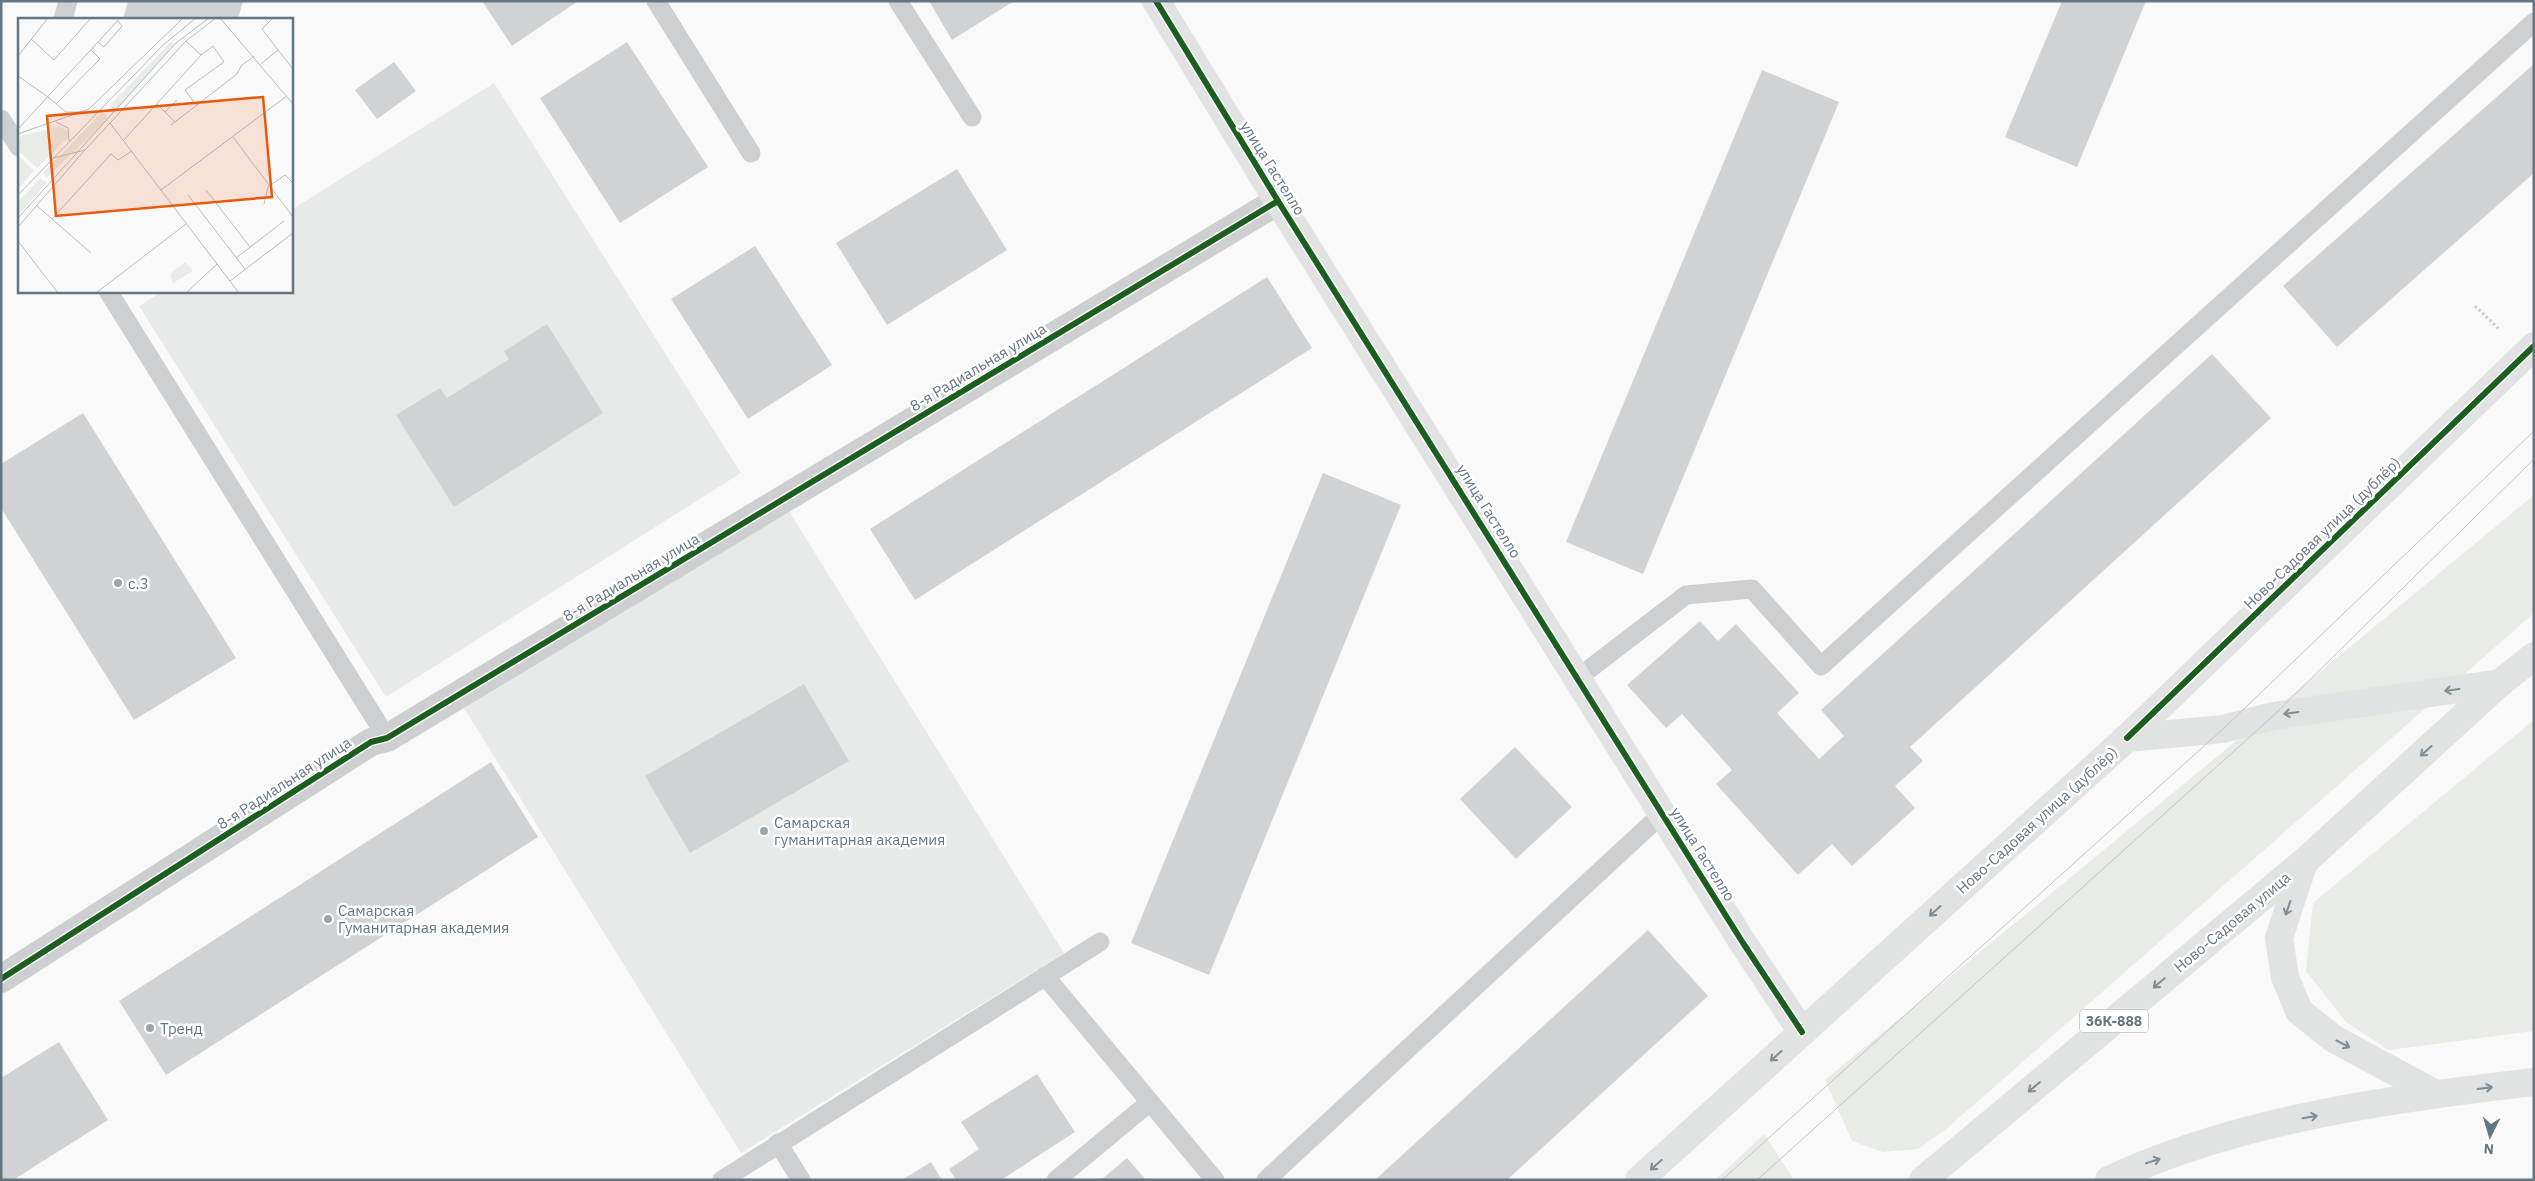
<svg xmlns="http://www.w3.org/2000/svg" width="2535" height="1181" viewBox="0 0 2535 1181" font-family="'IBM Plex Sans',sans-serif">
  <style>
    .built { fill: #e8e9e9 }
    .green { fill: #e8ebe6 }
    .building { fill: #d0d2d3 }
    .lines { fill: none; stroke-linecap: round; stroke-linejoin: round }
    .path { stroke: #cbcccd; stroke-width: 3; stroke-dasharray: 2.5 2.5; stroke-linecap: butt }
    .lane { stroke: #cecfd0; stroke-width: 19 }
    .street { stroke: #cecfd0; stroke-width: 28 }
    .secondary { stroke: #e1e2e2; stroke-width: 28 }
    .primary { stroke: #e1e2e2; stroke-width: 28 }
    .tram { stroke: #c3c5c6; stroke-width: 1 }
    .cycleway-casing { stroke: #fff; stroke-width: 9 }
    .cycleway { stroke: #1b5e20; stroke-width: 6 }
    .oneway { stroke: #7e8c96 }
    .poi-dot { fill: #99a4ac; stroke: #fff; stroke-width: 2 }
    .labels { text-anchor: middle; dominant-baseline: central; stroke-width: 5; stroke-linejoin: round; paint-order: stroke }
    .shield { fill: #fff; stroke: #939fa8; stroke-width: 1 }
    .shield-label { font-size: 14px; font-weight: bold; fill: #657683 }
    .street-label { font-size: 15px; fill: #657683; stroke: #fff }
    .poi-label { font-size: 15px; fill: #657683; stroke: #fff; text-anchor: start }
    .inset-road { fill: none; stroke: #b5bdc3; stroke-width: 1 }
    .view { fill: #e8590c; fill-opacity: 0.15; stroke: #e8590c; stroke-width: 2.5 }
    .inset-edge { fill: none; stroke: #657683; stroke-width: 2.5 }
  </style>
  <rect width="100%" height="100%" fill="#f9f9f9"/>
  <g class="built">
    <polygon points="494,83 741,473 386,697 139,306 163,291 291,291 291,210"/>
    <polygon points="787,508 1064,953 741,1153 464,708"/>
  </g>
  <g class="green">
    <polygon points="2534,495 2534,613 1945,1130 1918,1149 1883,1152 1852,1141 1825,1080"/>
    <polygon points="2534,720 2534,1031 2389,1050 2346,1022 2306,971 2313,903"/>
    <polygon points="1764,1134 1794,1180 1715,1180"/>
  </g>
  <g class="building">
    <polygon points="128,1 243,1 238,19 123,19"/>
    <polygon points="482,1 578,1 512,46"/>
    <polygon points="929,1 1014,1 952,40"/>
    <polygon points="2062,1 2146,1 2077,167 2005,137"/>
    <polygon points="627,42 708,167 620,223 540,98"/>
    <polygon points="394,62 416,91 377,119 355,90"/>
    <polygon points="2534,64 2534,173 2337,347 2283,286"/>
    <polygon points="1762,70 1839,102 1643,574 1566,542"/>
    <polygon points="957,169 1007,250 887,325 836,243"/>
    <polygon points="755,246 832,365 748,419 671,299"/>
    <polygon points="1267,277 1312,348 915,600 870,529"/>
    <polygon points="547,324 603,413 454,507 396,415 440,388 447,398 509,359 504,351"/>
    <polygon points="2212,354 2271,418 1910,747 1923,761 1895,786 1915,808 1852,866 1832,844 1798,875 1716,784 1732,770 1682,714 1666,728 1627,685 1700,621 1718,641 1736,624 1799,693 1777,713 1819,759 1844,736 1821,710"/>
    <polygon points="83,413 236,658 134,720 1,508 1,464"/>
    <polygon points="1323,473 1401,505 1209,975 1131,943"/>
    <polygon points="804,684 849,761 690,853 645,776"/>
    <polygon points="1515,747 1572,807 1516,859 1460,799"/>
    <polygon points="491,762 538,837 166,1075 119,1001"/>
    <polygon points="1648,930 1708,996 1507,1180 1375,1180"/>
    <polygon points="59,1042 108,1120 13,1180 1,1180 1,1078"/>
    <polygon points="1037,1074 1075,1132 1001,1180 956,1180 949,1169 979,1149 961,1122"/>
    <polygon points="1127,1158 1146,1180 1101,1180"/>
    <polygon points="931,1162 942,1180 902,1180"/>
  </g>
  <g class="lines">
    <polyline class="path" points="2475,306 2499,329"/>
    <g class="lane">
      <polyline points="656,1 751,153"/>
      <polyline points="898,1 972,117"/>
      <polyline points="63,19 68,1"/>
      <polyline points="1,119 19,147"/>
      <polyline points="108,291 387,738"/>
      <polyline points="1579,677 1686,595 1752,589 1821,666 2534,22"/>
      <polyline points="1045,976 1215,1180"/>
      <polyline points="778,1143 801,1180"/>
      <polyline points="722,1180 1100,942"/>
      <polyline points="1056,1180 1150,1102"/>
      <polyline points="1266,1180 1663,813"/>
    </g>
    <polyline class="street" points="1,979 371,742 387,738 1278,201"/>
    <g class="secondary">
      <polyline points="1156,1 1278,201 1743,943 1802,1032"/>
      <polyline points="2127,738 2223,729 2273,716 2500,683"/>
      <polyline points="1639,1180 2127,738 2534,346"/>
    </g>
    <g class="primary">
      <polyline points="2304,862 2279,938 2285,977 2299,1011 2334,1039 2436,1094"/>
      <polyline points="1923,1180 2304,862 2500,683 2534,656"/>
      <path d="M 2109,1180 C 2235,1120 2395,1098 2534,1082"/>
    </g>
    <g class="tram">
      <polyline points="1722,1180 2223,729 2534,431"/>
      <polyline points="1757,1180 2273,716 2534,459"/>
    </g>
    <g class="cycleway-casing">
      <g id="cycleway">
        <polyline points="1156,1 1278,201 1743,943 1802,1032"/>
        <polyline points="2127,738 2534,346"/>
        <polyline points="1,979 371,742 387,738 1278,201"/>
      </g>
    </g>
    <use href="#cycleway" class="cycleway"/>
  </g>
  <defs><path id="oneway-shaft" d="M-6 0H5M1.5-3L5.5 0L1.5 3" fill="none" stroke-width="1.6" stroke-linecap="round" stroke-linejoin="round" transform="scale(1.25)"/></defs>
  <g class="oneway">
    <use href="#oneway-shaft" transform="translate(2452 690) rotate(172)"/>
    <use href="#oneway-shaft" transform="translate(2291 713) rotate(172)"/>
    <use href="#oneway-shaft" transform="translate(2426 751) rotate(138)"/>
    <use href="#oneway-shaft" transform="translate(2288 908) rotate(109)"/>
    <use href="#oneway-shaft" transform="translate(1935 911) rotate(138)"/>
    <use href="#oneway-shaft" transform="translate(2159 983) rotate(140)"/>
    <use href="#oneway-shaft" transform="translate(2343 1044) rotate(28)"/>
    <use href="#oneway-shaft" transform="translate(1776 1056) rotate(138)"/>
    <use href="#oneway-shaft" transform="translate(2034 1087) rotate(140)"/>
    <use href="#oneway-shaft" transform="translate(2485 1088) rotate(-7)"/>
    <use href="#oneway-shaft" transform="translate(2310 1117) rotate(-10)"/>
    <use href="#oneway-shaft" transform="translate(2153 1161) rotate(-17)"/>
    <use href="#oneway-shaft" transform="translate(1656 1165) rotate(138)"/>
  </g>
  <g class="poi-dot">
    <circle cx="118" cy="583" r="5"/>
    <circle cx="764" cy="831" r="5"/>
    <circle cx="328" cy="919" r="5"/>
    <circle cx="150" cy="1028" r="5"/>
  </g>
  <g class="labels">
    <rect class="shield" x="2080" y="1009.5" width="68" height="23" rx="4"/>
    <g class="shield-label">
      <text x="2114" y="1021">36К-888</text>
    </g>
    <g class="street-label">
      <text transform="translate(1273 168) rotate(58)">улица Гастелло</text>
      <text transform="translate(978 367) rotate(-31)">8-я Радиальная улица</text>
      <text transform="translate(1489 511) rotate(58)">улица Гастелло</text>
      <text transform="translate(2322 533) rotate(-44)">Ново-Садовая улица (дублёр)</text>
      <text transform="translate(631 577) rotate(-31)">8-я Радиальная улица</text>
      <text transform="translate(284 783) rotate(-33)">8-я Радиальная улица</text>
      <text transform="translate(2037 820) rotate(-42)">Ново-Садовая улица (дублёр)</text>
      <text transform="translate(1703 854) rotate(58)">улица Гастелло</text>
      <text transform="translate(2232 922) rotate(-40)">Ново-Садовая улица</text>
    </g>
    <g class="poi-label">
      <text x="128" y="583">с.3</text>
      <text x="774" y="822">Самарская<tspan x="774" dy="17">гуманитарная академия</tspan></text>
      <text x="338" y="910">Самарская<tspan x="338" dy="17">Гуманитарная академия</tspan></text>
      <text x="160" y="1028">Тренд</text>
    </g>
  </g>
  <g transform="translate(18 18)">
    <rect width="275" height="275" fill="#f9f9f9"/>
    <path d="M 153,24 L 156,27 L 95,96 L 91,90 L 96,83 ZM 82,96 L 87,96 L 90,101 L 28,160 L 25,155 ZM 42,108 L 50,114 L 50,120 L 19,150 L 0,132 L 0,121 L 3,118 ZM 0,137 L 16,153 L 0,171 ZM 22,160 L 29,165 L 0,197 L 0,184 ZM 167,244 L 175,253 L 155,265 L 152,256 Z" fill="#e8ebe6"/>
    <path class="inset-road" d="M 202,0 L 275,86M 13,21 L 36,42 L 73,0M 80,24 L 86,29 L 104,8 L 100,3M 260,32 L 275,51M 0,38 L 30,0M 243,46 L 260,32 L 244,11 L 255,0M 0,58 L 30,79M 30,79 L 48,94 L 63,94M 38,86 L 82,41 L 73,32M 139,86 L 157,104M 179,88 L 167,72 L 206,44 L 195,28 L 183,37M 147,94 L 159,82M 38,104 L 50,110 L 51,123M 92,105 L 221,275M 153,107 L 219,56 L 223,48 L 236,38M 0,111 L 102,0M 0,116 L 71,91 L 165,0M 215,119 L 275,199M 106,122 L 183,37 L 168,23M 35,140 L 67,132 L 168,23 L 198,0M 143,172 L 269,78M 188,172 L 232,229M 0,177 L 145,27 L 178,0M 170,177 L 227,251M 246,186 L 250,169 L 267,157 L 275,165M 18,187 L 73,235M 0,200 L 158,25 L 191,0M 34,201 L 93,136 L 100,142 L 114,133M 0,209 L 66,133M 0,223 L 40,275M 218,240 L 266,203M 212,263 L 275,215M 78,275 L 168,206M 168,275 L 199,246"/>
    <path class="view" d="M 245,79 L 254,179 L 38,198 L 29,98 Z"/>
    <rect width="275" height="275" class="inset-edge"/>
  </g>
  <rect width="2535" height="1181" fill="none" stroke="#657683" stroke-width="5"/>
  <g transform="translate(2490 1136) rotate(185)" stroke="#ffffff" stroke-width="4" paint-order="stroke">
  <path d="M0-4L9 19L0 12L-9 19Z" fill="#657683"/>
  <text y="-8" font-size="14" font-weight="bold" text-anchor="middle" fill="#657683">N</text>
  </g>
</svg>
